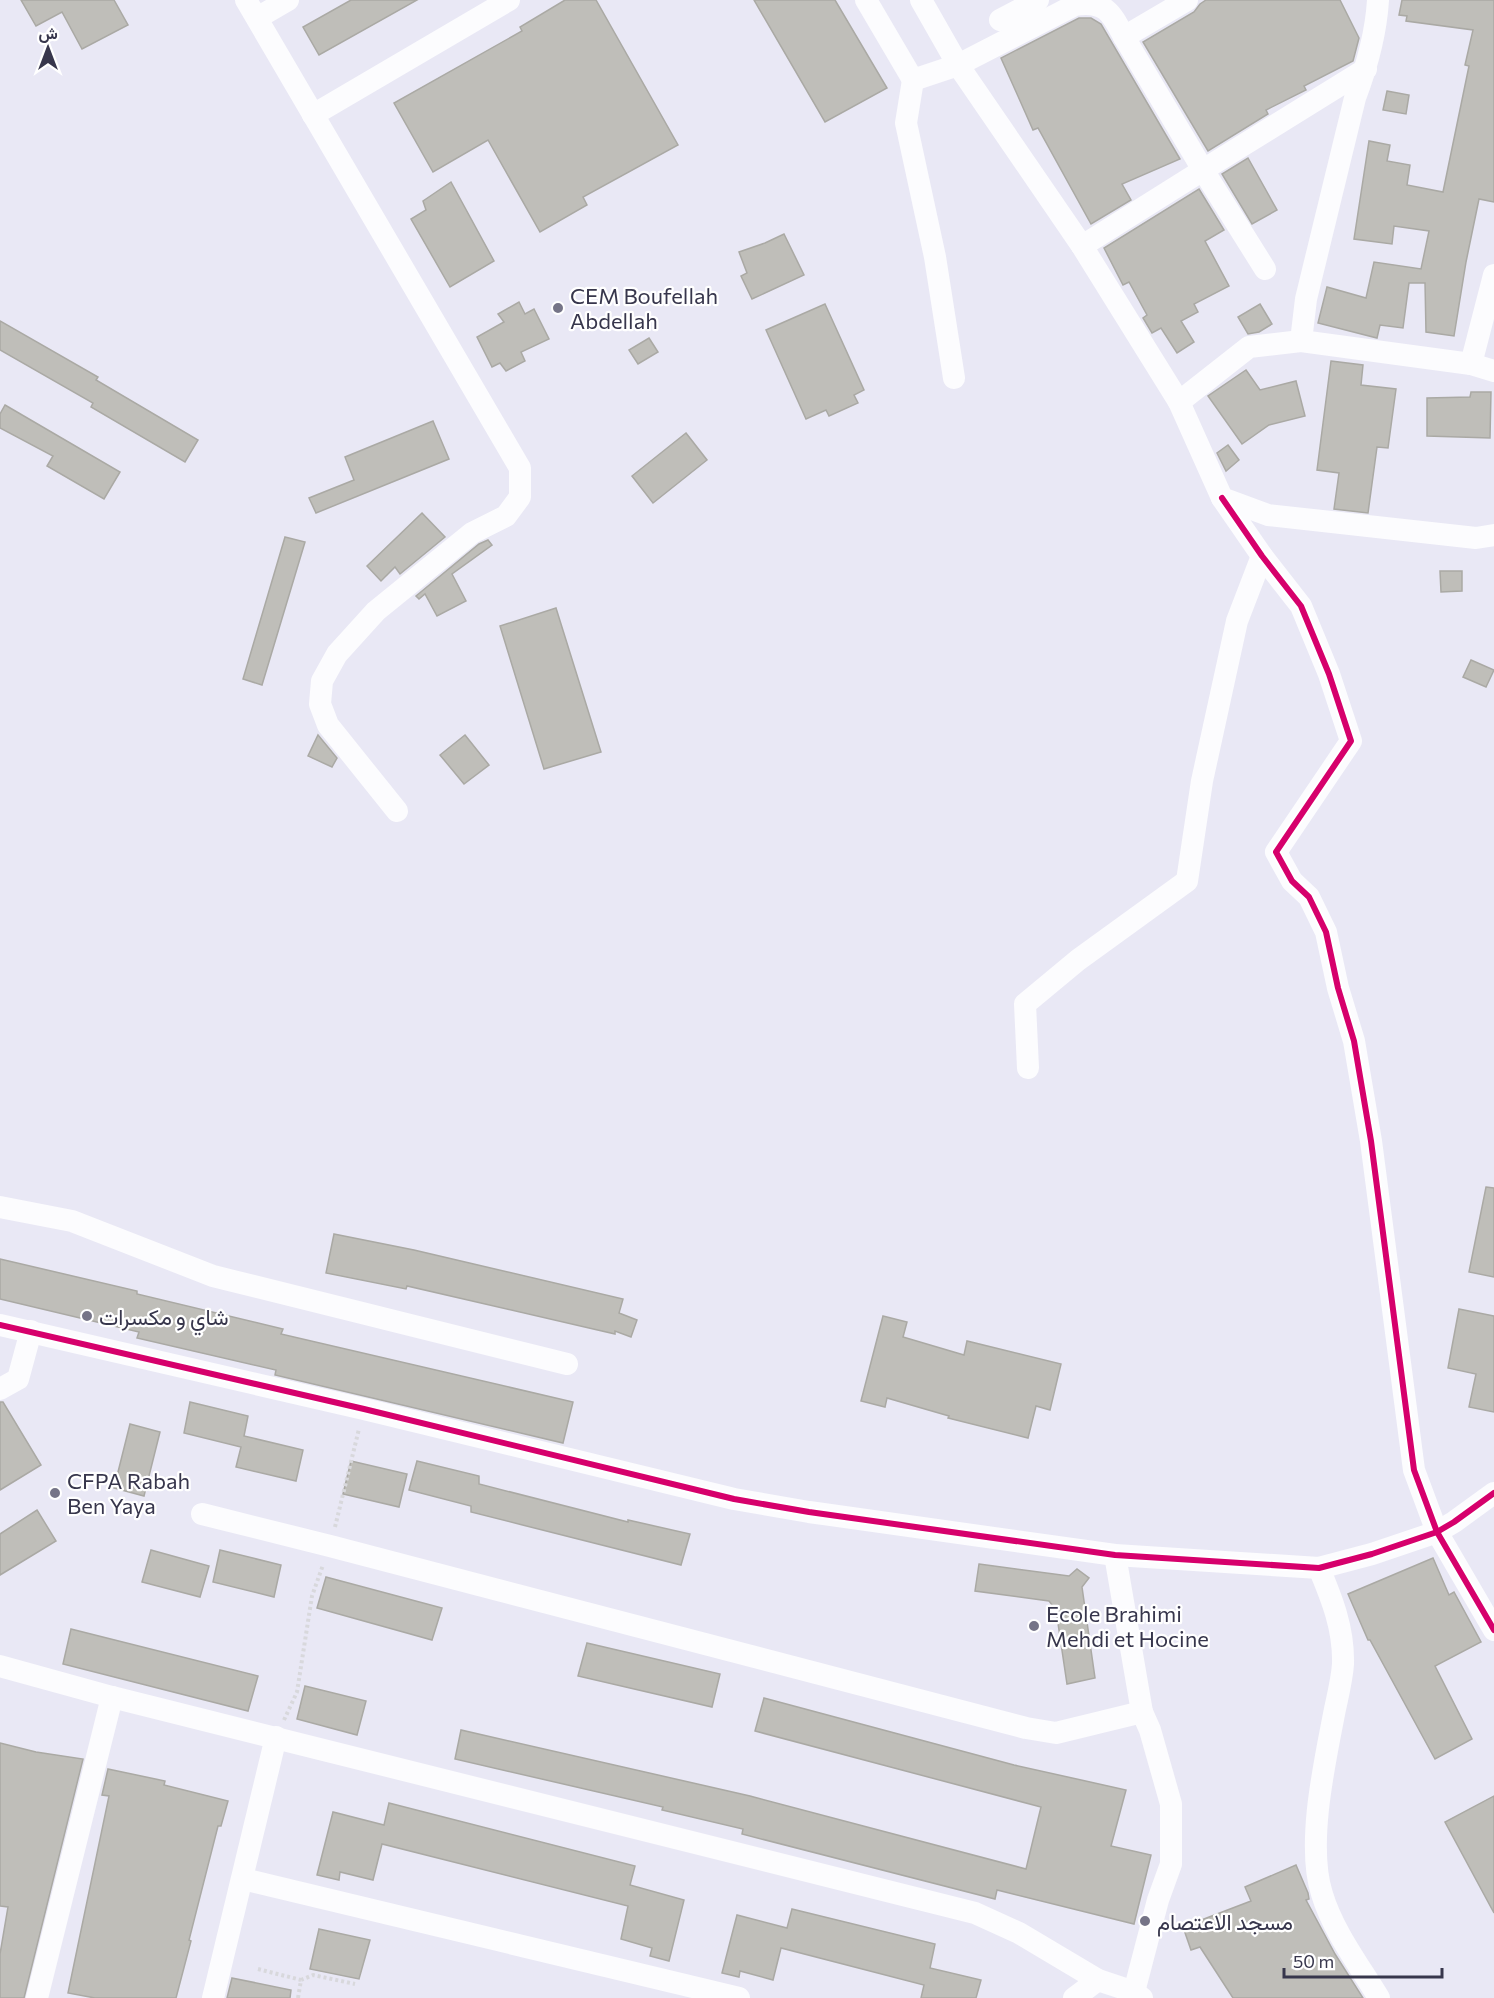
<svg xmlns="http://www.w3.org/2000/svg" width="1494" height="1998" viewBox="0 0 1494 1998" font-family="Commissioner,Vazirmatn,sans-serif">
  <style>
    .building { fill: #bfbeb9; stroke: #aaa9a4; stroke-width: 1.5 }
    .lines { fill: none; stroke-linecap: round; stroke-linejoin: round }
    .path { stroke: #d8d8dc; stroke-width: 4; stroke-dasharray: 3 3; stroke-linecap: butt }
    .minor { stroke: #fcfcfe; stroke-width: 22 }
    .cycleway-casing { stroke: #fff; stroke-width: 10 }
    .cycleway { stroke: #d6006c; stroke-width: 6 }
    .poi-dot { fill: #757487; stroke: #fff; stroke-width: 2 }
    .labels { text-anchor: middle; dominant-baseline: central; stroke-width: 4.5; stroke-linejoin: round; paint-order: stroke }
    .poi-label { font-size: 22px; fill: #37364c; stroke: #fff; text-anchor: start }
  </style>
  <rect width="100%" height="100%" fill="#e9e8f5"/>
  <g class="building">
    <polygon points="21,0 114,0 128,25 82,49 62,12 36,26"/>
    <polygon points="351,0 417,0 319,55 303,27"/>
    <polygon points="565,0 596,0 678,145 583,197 587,205 540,232 488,140 433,172 394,103 522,31 520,27"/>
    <polygon points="754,0 835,0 887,88 825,122"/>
    <polygon points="1206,0 1340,0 1359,38 1353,61 1304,86 1306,90 1266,110 1268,114 1208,151 1143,42 1194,12 1200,4"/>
    <polygon points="1402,0 1494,0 1494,202 1479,199 1466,262 1454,336 1426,332 1425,283 1409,283 1403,328 1380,325 1377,338 1318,323 1327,287 1366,298 1374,262 1421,269 1429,231 1394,226 1392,244 1354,239 1369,141 1390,145 1387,161 1410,165 1407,185 1443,192 1469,66 1465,65 1473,30 1406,21 1407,16 1399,15"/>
    <polygon points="1079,18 1091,18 1101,24 1180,159 1122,184 1131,200 1091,224 1038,128 1033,130 1001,58"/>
    <polygon points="1387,91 1409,95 1406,114 1383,110"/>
    <polygon points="1248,158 1277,210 1252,224 1222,174"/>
    <polygon points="451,182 494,261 450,287 411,219 426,210 423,201"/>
    <polygon points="1199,189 1224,230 1205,241 1229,286 1194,304 1198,312 1181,321 1194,342 1177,353 1161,328 1152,333 1143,318 1147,315 1129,282 1123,285 1104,248"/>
    <polygon points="784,234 804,275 752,299 741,276 747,273 739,252 765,243"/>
    <polygon points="519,302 525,314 534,309 549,339 521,352 525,361 506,371 500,363 492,367 477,337 504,322 498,314"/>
    <polygon points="825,304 864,390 854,395 858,403 829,416 826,410 806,419 766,330"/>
    <polygon points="1260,304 1272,324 1259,332 1248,334 1238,317"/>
    <polygon points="0,321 98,377 96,380 198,440 185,462 91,407 93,403 0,350"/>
    <polygon points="649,338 658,352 638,364 629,350"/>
    <polygon points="1331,361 1363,365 1361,385 1396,389 1388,448 1377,447 1368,513 1334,509 1339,473 1317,470"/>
    <polygon points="1246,370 1260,390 1296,381 1305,416 1269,425 1242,444 1208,396"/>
    <polygon points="1471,392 1491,392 1490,438 1427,436 1427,398 1470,397"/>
    <polygon points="5,405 120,472 104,499 47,466 53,456 0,428 0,414"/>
    <polygon points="433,421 449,459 316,513 309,498 354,480 345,457"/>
    <polygon points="686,433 707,460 653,503 632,476"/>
    <polygon points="1228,445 1239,460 1226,471 1217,453"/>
    <polygon points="422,513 445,537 400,574 395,567 381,581 367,566"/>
    <polygon points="285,537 305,542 262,685 243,679"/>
    <polygon points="488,540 492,545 452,574 466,601 437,616 425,594 419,599 416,596 479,544"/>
    <polygon points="1440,571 1462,571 1462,591 1441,592"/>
    <polygon points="556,608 601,752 544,769 500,626"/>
    <polygon points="1471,660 1494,670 1486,687 1463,677"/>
    <polygon points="318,735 337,758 332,767 308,756"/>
    <polygon points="465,735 489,765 464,784 440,755"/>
    <polygon points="1486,1187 1494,1188 1494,1277 1469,1272"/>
    <polygon points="334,1234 414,1250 623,1299 619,1313 637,1320 631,1337 615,1331 615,1334 407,1286 406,1289 326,1273"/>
    <polygon points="0,1259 137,1291 137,1294 283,1329 281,1334 573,1402 563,1443 275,1375 276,1370 137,1338 139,1332 0,1299"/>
    <polygon points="1459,1309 1494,1316 1494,1412 1469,1407 1476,1374 1448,1368"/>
    <polygon points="883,1316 907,1322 903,1337 964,1355 967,1341 1061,1364 1050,1410 1036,1406 1028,1438 948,1418 949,1416 887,1398 885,1407 861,1401"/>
    <polygon points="0,1402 3,1402 41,1465 0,1490"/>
    <polygon points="190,1402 248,1416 244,1436 303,1450 296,1481 236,1467 241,1447 184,1433"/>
    <polygon points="130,1424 160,1432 144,1496 114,1488"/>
    <polygon points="351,1461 407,1474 399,1507 343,1494"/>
    <polygon points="417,1461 479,1476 479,1484 628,1522 628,1520 690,1534 681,1565 471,1512 471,1506 409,1490"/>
    <polygon points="37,1510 56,1541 0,1575 0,1534"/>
    <polygon points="151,1550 209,1566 200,1597 142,1582"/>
    <polygon points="220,1550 281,1565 274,1597 213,1582"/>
    <polygon points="1433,1558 1449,1595 1454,1592 1481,1642 1435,1666 1472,1739 1435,1759 1370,1640 1368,1640 1348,1594"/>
    <polygon points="979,1564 1069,1576 1077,1569 1089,1578 1082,1587 1095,1678 1067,1684 1056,1610 1049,1601 975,1591"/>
    <polygon points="326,1577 442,1608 432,1640 317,1608"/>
    <polygon points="71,1629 258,1676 248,1711 63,1664"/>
    <polygon points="587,1643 720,1674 712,1707 578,1676"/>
    <polygon points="305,1686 366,1701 357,1735 297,1719"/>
    <polygon points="764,1698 1014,1765 1126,1790 1111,1846 1151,1855 1134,1924 997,1890 995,1899 742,1834 743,1829 662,1810 663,1807 455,1759 461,1730 750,1796 1026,1869 1041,1807 755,1731"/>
    <polygon points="0,1743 36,1752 83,1759 24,1998 0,1998 0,1954 8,1907 0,1906"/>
    <polygon points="108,1769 165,1781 164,1785 228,1801 221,1826 218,1826 189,1940 191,1941 176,1998 95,1998 68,1993 109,1796 102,1795"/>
    <polygon points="1494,1796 1494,1913 1445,1822"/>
    <polygon points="389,1803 635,1866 630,1885 684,1900 669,1961 650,1956 652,1948 621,1939 628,1906 382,1844 373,1880 340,1872 339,1880 317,1875 333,1812 384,1825"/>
    <polygon points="1296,1865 1308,1893 1309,1899 1306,1900 1335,1954 1363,1998 1233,1998 1200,1947 1191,1950 1183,1927 1251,1901 1245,1887"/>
    <polygon points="792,1909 935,1944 930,1968 981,1980 976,1998 921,1998 924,1985 781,1948 773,1980 740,1971 739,1977 722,1973 737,1915 787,1928"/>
    <polygon points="319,1929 370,1940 359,1979 310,1969"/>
    <polygon points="232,1978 291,1990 290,1998 227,1998"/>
  </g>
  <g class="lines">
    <g class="path">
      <polyline points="335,1527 359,1429"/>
      <polyline points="284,1720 297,1692 312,1596 323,1565"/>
      <polyline points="258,1969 301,1980"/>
      <polyline points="298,1998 301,1980 313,1975 355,1984"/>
    </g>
    <g class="minor">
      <polyline points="246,0 520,468 520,497 506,516 472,533 376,611 337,654 322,681 320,704 328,725 397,811"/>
      <polyline points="866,0 913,80"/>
      <polyline points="921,0 958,65 1082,246 1179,402 1222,498 1268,515 1476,538 1494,535"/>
      <polyline points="257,18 288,0"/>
      <polyline points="1000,20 1038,0"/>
      <path d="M 913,80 L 958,65 L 1075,5 C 1106,0 1112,14 1124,37 L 1187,0"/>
      <polyline points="913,80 906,123 935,257 954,378"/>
      <polyline points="313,115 509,0"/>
      <polyline points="1082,246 1203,170 1124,37"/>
      <polyline points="1265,269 1203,170 1366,69"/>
      <path d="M 1301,341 L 1306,299 L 1355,98 C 1367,66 1376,34 1378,0"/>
      <polyline points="1471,364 1494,275"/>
      <polyline points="1179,402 1249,347 1301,341 1471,364 1494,371"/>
      <polyline points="1222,498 1262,556 1301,606 1329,674 1351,741 1276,852 1292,881 1309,897 1326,932 1338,988 1354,1041 1371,1141 1414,1470 1437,1532 1494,1630"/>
      <polyline points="1028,1068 1025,1004 1078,960 1187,881 1202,781 1237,621 1262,556"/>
      <polyline points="0,1207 72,1221 213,1276 567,1364"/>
      <polyline points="0,1325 364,1409 734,1499 809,1512 1115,1555 1319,1568 1372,1554 1437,1532 1454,1522 1494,1493"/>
      <polyline points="0,1389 18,1379 31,1331"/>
      <polyline points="202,1514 330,1546 1026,1728 1056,1733 1142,1712 1115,1555"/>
      <path d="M 1319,1568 C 1332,1599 1344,1629 1343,1664 C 1342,1679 1338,1695 1335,1709 C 1325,1761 1306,1844 1322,1894 C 1333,1931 1359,1965 1379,1998"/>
      <polyline points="0,1666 112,1697 975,1913 1019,1933 1098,1980 1134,1992 1142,1998"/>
      <polyline points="243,1879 739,1998"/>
      <polyline points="1134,1992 1158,1900 1171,1864 1171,1804 1150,1730 1142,1712"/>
      <polyline points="37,1998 112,1697"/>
      <polyline points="213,1998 276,1737"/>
      <polyline points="1074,1998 1098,1980"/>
    </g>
    <g class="cycleway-casing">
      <g id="cycleway">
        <polyline points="1222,498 1262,556 1301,606 1329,674 1351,741 1276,852 1292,881 1309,897 1326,932 1338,988 1354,1041 1371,1141 1414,1470 1437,1532 1494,1630"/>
        <polyline points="0,1325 364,1409 734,1499 809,1512 1115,1555 1319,1568 1372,1554 1437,1532 1454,1522 1494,1493"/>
      </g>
    </g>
    <use href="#cycleway" class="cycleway"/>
  </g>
  <g class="poi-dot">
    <circle cx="558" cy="308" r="6"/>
    <circle cx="87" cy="1316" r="6"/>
    <circle cx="55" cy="1493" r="6"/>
    <circle cx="1034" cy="1626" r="6"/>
    <circle cx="1145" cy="1921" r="6"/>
  </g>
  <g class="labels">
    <g class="poi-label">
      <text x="570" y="295">CEM Boufellah<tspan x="570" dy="25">Abdellah</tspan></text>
      <text x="99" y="1316">شاي و مكسرات</text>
      <text x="67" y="1480">CFPA Rabah<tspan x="67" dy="25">Ben Yaya</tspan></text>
      <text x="1046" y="1613">Ecole Brahimi<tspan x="1046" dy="25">Mehdi et Hocine</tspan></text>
      <text x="1157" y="1921">مسجد الاعتصام</text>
    </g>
  </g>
  <g transform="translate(48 48)" stroke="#ffffff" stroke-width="4.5" paint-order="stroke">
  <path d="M0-4.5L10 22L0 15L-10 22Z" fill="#37364c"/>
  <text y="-9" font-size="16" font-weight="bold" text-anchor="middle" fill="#37364c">ش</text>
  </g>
  <path d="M1284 1968v9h158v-9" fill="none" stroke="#37364c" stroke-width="3"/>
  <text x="1293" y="1968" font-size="18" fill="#37364c" stroke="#ffffff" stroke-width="4.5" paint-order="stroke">50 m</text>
</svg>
